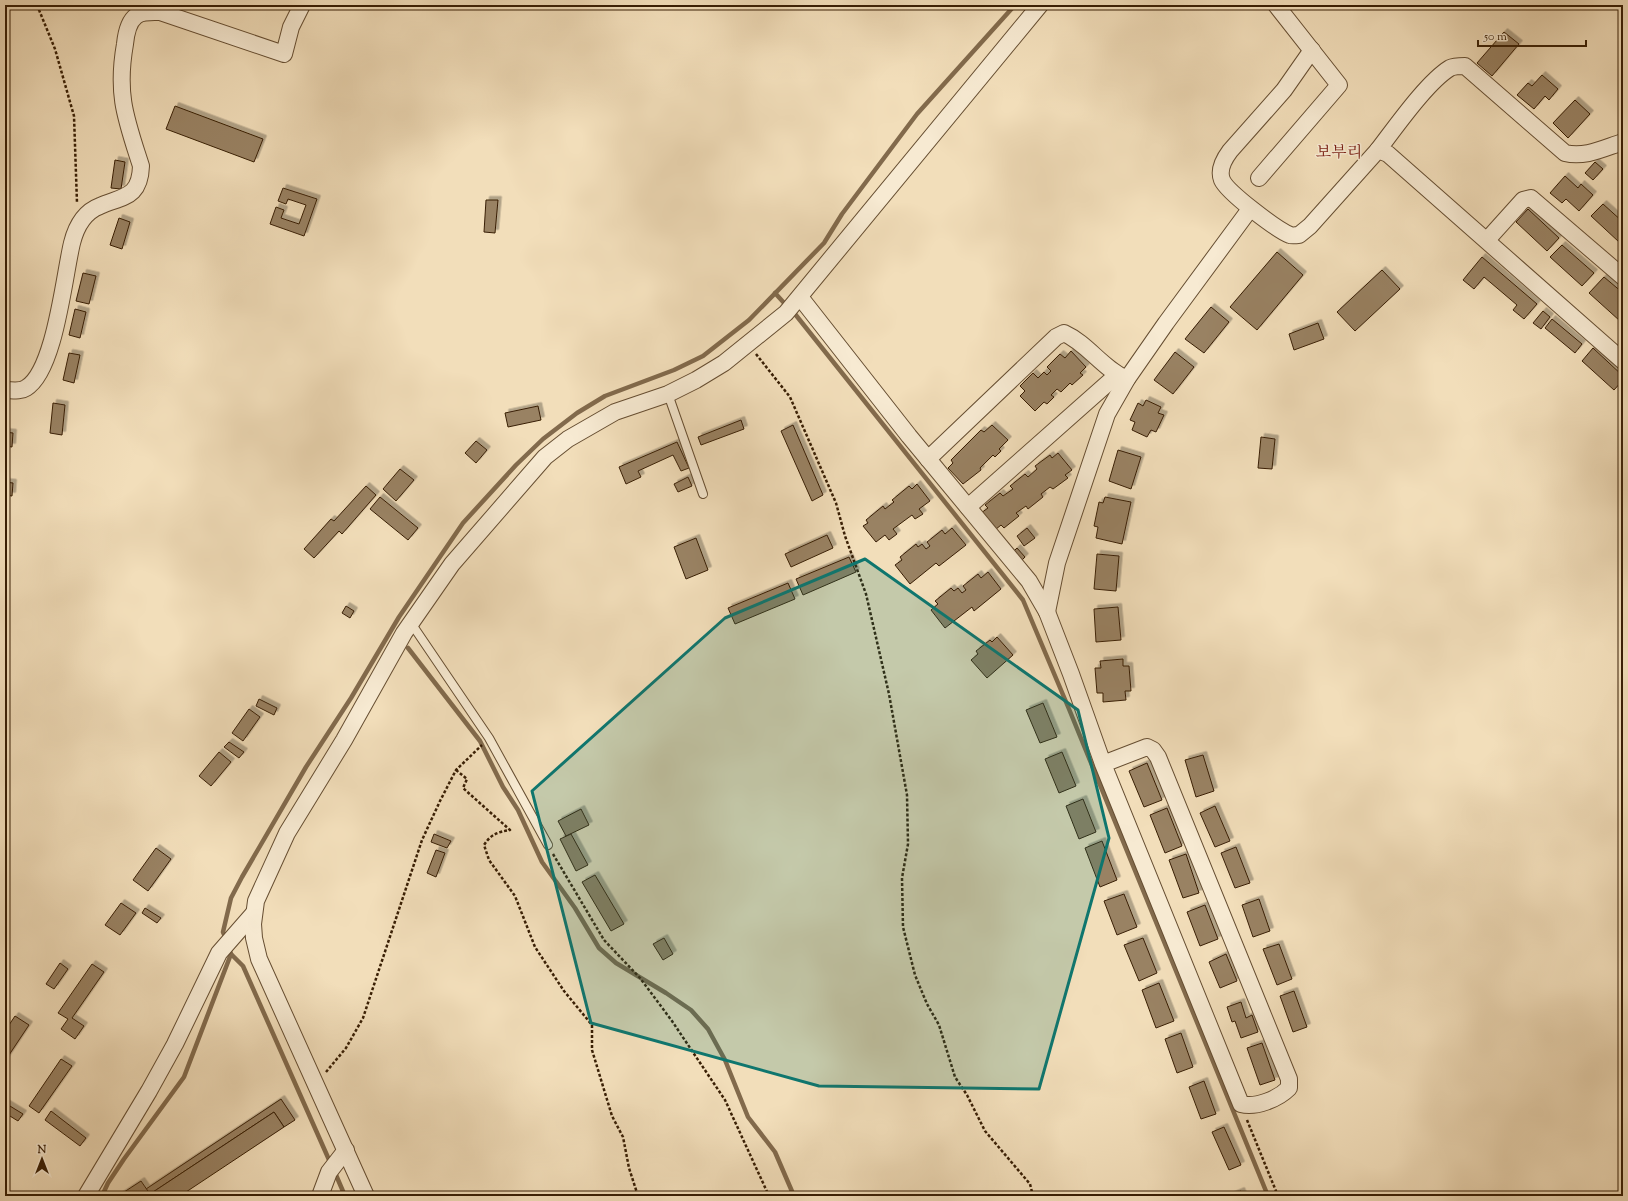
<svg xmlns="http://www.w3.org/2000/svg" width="1628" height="1201" viewBox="0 0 1628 1201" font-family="'Sorts Mill Goudy','Noto Serif KR',serif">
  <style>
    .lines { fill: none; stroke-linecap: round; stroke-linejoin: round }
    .stream { stroke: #826a4c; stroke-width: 4.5 }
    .building { fill: #998263; stroke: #381e04; filter: url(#shadow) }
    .lane-casing { stroke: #664e32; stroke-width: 10 }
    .street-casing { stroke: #664e32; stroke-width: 18 }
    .path { stroke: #381e04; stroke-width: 2.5; stroke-dasharray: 3 2; stroke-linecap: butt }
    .lane { stroke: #f7ead2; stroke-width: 8 }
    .street { stroke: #f7ead2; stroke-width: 16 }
    .marked { fill: #0f766e; fill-opacity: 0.2; stroke: #0f766e; stroke-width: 3; stroke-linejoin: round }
    .labels { text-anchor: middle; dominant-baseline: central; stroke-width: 3; stroke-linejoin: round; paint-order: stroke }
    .quarter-label { font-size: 16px; fill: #7a1f14; stroke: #f7ead2 }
  </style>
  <defs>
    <filter id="shadow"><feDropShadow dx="3.5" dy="-3.5" stdDeviation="0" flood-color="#0004"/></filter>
  </defs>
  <rect width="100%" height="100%" fill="#f2deba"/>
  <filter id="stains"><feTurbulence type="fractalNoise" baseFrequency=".005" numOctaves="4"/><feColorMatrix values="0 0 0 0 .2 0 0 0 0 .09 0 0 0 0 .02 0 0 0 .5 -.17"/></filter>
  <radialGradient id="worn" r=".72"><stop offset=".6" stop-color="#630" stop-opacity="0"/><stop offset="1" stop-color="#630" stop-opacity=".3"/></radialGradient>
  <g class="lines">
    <g class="stream">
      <polyline points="775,293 785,304"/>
      <polyline points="795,314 1023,600 1069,709 1268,1196"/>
      <polyline points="408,648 480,741 503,787 518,810 542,862 575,908 599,948 616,963 666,993 691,1010 708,1029 725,1060 748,1117 775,1152 794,1196"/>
      <polyline points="226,939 223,932 231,898 242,877 306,767 351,698 399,617 463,523 516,465 543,439 577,413 605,396 674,370 703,356 749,320 824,243 842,214 917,114 1015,5"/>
      <polyline points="231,954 243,966 330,1162"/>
      <polyline points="336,1175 345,1196"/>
      <polyline points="102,1196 108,1183 124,1159 184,1077 231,954 228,946"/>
    </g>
  </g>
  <g class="building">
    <polygon points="1504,32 1519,44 1492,76 1477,63"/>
    <polygon points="1542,75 1558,89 1549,100 1545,96 1534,109 1517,95 1528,83 1532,86"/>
    <polygon points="1575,100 1590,114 1568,138 1553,123"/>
    <polygon points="175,106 263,139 254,162 166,129"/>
    <polygon points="115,160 125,162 121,189 111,188"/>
    <polygon points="1595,162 1603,169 1593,180 1585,173"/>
    <polygon points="1565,176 1578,188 1581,184 1593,195 1579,211 1566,199 1562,203 1550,193"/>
    <polygon points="283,188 317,199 304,236 270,224 276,207 284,210 281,218 299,224 306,205 288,199 286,204 278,201"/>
    <polygon points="486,200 498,200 495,233 484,232"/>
    <polygon points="1603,204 1623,222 1623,238 1619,242 1591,216"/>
    <polygon points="1528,209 1559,238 1547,251 1516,222"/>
    <polygon points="119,218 130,222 122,249 110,245"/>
    <polygon points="1562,245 1594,273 1582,286 1550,257"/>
    <polygon points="1277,252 1303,275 1257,330 1230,307"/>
    <polygon points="1482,257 1537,304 1524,319 1513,310 1517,305 1484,277 1474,289 1463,280"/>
    <polygon points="1382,270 1400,289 1355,331 1337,312"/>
    <polygon points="83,273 96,276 89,304 76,301"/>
    <polygon points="1604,277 1623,293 1623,317 1620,321 1589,293"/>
    <polygon points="1211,307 1229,322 1204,353 1185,339"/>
    <polygon points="75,309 86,312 80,338 69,335"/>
    <polygon points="1543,311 1550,317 1541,329 1533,323"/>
    <polygon points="1552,319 1582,344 1575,353 1545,328"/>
    <polygon points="1318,323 1324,339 1294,350 1289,334"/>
    <polygon points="1593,348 1623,376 1623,380 1614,390 1582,361"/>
    <polygon points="1071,351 1086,367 1080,373 1083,375 1072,385 1070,383 1061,392 1057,389 1051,395 1054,397 1047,404 1044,402 1035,411 1020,396 1025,391 1020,386 1033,373 1038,378 1044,372 1047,375 1051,371 1047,367 1060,354 1065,358"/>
    <polygon points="1175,352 1194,367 1173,394 1154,380"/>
    <polygon points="69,353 80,355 74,383 63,380"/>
    <polygon points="1146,400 1161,407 1158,413 1164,415 1156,432 1151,430 1147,437 1132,430 1135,422 1130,420 1138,403 1143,406"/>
    <polygon points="53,403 65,405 62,435 50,433"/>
    <polygon points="538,406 541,420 508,427 505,413"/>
    <polygon points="741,420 744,429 701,445 698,437"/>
    <polygon points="793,425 823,495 812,501 781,431"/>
    <polygon points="992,425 1008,440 999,449 1001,451 995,457 993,455 980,468 981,470 963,484 948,468 953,463 951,460 981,430 984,432"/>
    <polygon points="5,432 13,433 12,447 5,446"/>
    <polygon points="1261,437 1275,439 1272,469 1258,468"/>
    <polygon points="476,441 487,450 476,463 465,453"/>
    <polygon points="677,442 689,468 681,471 673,455 638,471 641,477 626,484 619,467"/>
    <polygon points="1118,450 1141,457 1131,489 1109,481"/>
    <polygon points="1058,453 1072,470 1065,475 1068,478 1053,489 1050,487 1041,494 1043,497 1028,509 1026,506 1016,513 1019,516 1004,528 1001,525 995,530 981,513 988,508 985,505 1000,493 1003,496 1013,489 1010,486 1025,474 1028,477 1037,469 1035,466 1050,455 1052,458"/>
    <polygon points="400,469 414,480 396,501 383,489"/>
    <polygon points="688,477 692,486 678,492 674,484"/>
    <polygon points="5,482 13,483 12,496 5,495"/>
    <polygon points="917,484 930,501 919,509 923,514 915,519 912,515 893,529 897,534 889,540 885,535 876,542 863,526 868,523 866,520 883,506 885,509 894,502 892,500 909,486 912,489"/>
    <polygon points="366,486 376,495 342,534 339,531 314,558 304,549 331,519 334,521"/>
    <polygon points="380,497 418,528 408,540 370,509"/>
    <polygon points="1105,497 1131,502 1122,544 1096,538 1098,527 1094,526 1099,502 1103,503"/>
    <polygon points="952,528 966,545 939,566 936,563 910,584 895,565 902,560 900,557 916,544 918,547 922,544 926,549 930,546 927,542 942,530 945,534"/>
    <polygon points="1027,528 1035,538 1024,546 1017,536"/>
    <polygon points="827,535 833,548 791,567 785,554"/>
    <polygon points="696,538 708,570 686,579 674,547"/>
    <polygon points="1017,548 1025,557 1019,563 1011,554"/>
    <polygon points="1097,554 1119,556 1116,591 1094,589"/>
    <polygon points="849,557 856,572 803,595 796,579"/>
    <polygon points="988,572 1001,589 974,611 972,607 945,628 931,610 938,604 935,601 951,588 954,591 958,588 962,593 966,590 963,586 978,574 981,578"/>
    <polygon points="788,583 795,599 735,624 728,608"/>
    <polygon points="346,606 354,611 350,618 342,613"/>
    <polygon points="1118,607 1121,640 1096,642 1094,609"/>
    <polygon points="997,637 1013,655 987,678 971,660 978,654 976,651 990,640 992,642"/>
    <polygon points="1123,659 1123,666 1129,666 1131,691 1125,691 1126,700 1103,702 1103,693 1097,693 1095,668 1101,668 1100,661"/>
    <polygon points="259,699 277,708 274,715 256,706"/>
    <polygon points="1043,703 1057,737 1040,743 1026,710"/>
    <polygon points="249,709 260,717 243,741 232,733"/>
    <polygon points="229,742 244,752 239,758 224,747"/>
    <polygon points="219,752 231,762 211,786 199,776"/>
    <polygon points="1062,752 1076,786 1059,793 1045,759"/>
    <polygon points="1203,755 1214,791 1196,797 1185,760"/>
    <polygon points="1147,763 1162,800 1144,807 1129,771"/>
    <polygon points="1083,799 1096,832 1079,839 1066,806"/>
    <polygon points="1215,806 1230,841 1215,847 1200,813"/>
    <polygon points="1167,808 1182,846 1165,853 1150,815"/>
    <polygon points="581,809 589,825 566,836 558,821"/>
    <polygon points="434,834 451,841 447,848 431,842"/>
    <polygon points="571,834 588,865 576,871 560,839"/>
    <polygon points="1102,841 1117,880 1100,887 1085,848"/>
    <polygon points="1236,847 1250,883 1235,888 1221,853"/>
    <polygon points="156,848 171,859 148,891 133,880"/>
    <polygon points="436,850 445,853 436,877 427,873"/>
    <polygon points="1186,854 1199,893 1183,898 1169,860"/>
    <polygon points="595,875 624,924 611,931 582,882"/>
    <polygon points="1124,894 1137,927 1117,935 1104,901"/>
    <polygon points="1259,899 1270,931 1253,937 1242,905"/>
    <polygon points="121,903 136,913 120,935 105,925"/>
    <polygon points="1205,905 1218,939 1200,946 1187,912"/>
    <polygon points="145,908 161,918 157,923 142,913"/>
    <polygon points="664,938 673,954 663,960 653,944"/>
    <polygon points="1143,938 1157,973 1139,981 1124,945"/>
    <polygon points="1279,944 1292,979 1277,985 1263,949"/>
    <polygon points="1226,954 1237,981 1220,988 1209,962"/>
    <polygon points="60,963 68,969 54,989 46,984"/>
    <polygon points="92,964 104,972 72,1018 84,1026 75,1039 61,1029 68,1019 58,1013"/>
    <polygon points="1159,983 1174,1021 1156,1028 1142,990"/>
    <polygon points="1294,991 1307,1027 1293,1032 1280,996"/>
    <polygon points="1241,1002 1246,1018 1252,1015 1258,1032 1241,1038 1235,1021 1232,1022 1227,1007"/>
    <polygon points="15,1016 29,1025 5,1061 5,1031"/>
    <polygon points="1181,1033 1193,1067 1177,1073 1165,1039"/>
    <polygon points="1262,1043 1275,1080 1260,1085 1247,1048"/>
    <polygon points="61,1059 72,1066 39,1113 29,1106"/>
    <polygon points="1204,1081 1216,1114 1201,1119 1189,1087"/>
    <polygon points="281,1099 295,1120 284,1127 274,1112 150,1194 146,1189"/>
    <polygon points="5,1103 23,1114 18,1121 5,1113"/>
    <polygon points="51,1111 86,1138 80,1146 45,1120"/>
    <polygon points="274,1112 284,1127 180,1196 147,1196"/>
    <polygon points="1224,1127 1241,1165 1229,1170 1212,1132"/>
    <polygon points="141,1181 150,1194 147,1196 118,1196"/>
    <polygon points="1241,1191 1243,1196 1229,1196"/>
  </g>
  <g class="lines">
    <g class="lane-casing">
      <g id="lane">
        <polyline points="668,394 703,494"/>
        <polyline points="411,623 489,738 548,845"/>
      </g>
    </g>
    <g class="street-casing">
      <g id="street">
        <path d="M 1312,50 L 1284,90 L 1230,151 C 1224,159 1218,170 1222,180 C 1227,192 1277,230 1290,235 C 1292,236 1296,235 1299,235 L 1310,226 L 1378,150 L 1388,154 L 1623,361"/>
        <path d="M 1378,150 C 1395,128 1427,82 1450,68 C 1454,66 1460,66 1465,66 L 1565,153 C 1585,158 1604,148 1623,142"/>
        <polyline points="1259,178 1339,85 1276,5"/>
        <polyline points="1487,240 1523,200 1531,198 1623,277"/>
        <path d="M 800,297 L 909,436 L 1029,581 L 1047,612 L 1071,674 L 1103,764 L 1241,1104 C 1256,1108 1278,1099 1289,1088 L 1289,1079 L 1158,757 L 1153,750 L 1147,747 L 1103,764"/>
        <path d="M 5,390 C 12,390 20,392 26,388 C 55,371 64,276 72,243 C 76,227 84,212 100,206 C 123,196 140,198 141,166 C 126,119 116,95 125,44 C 126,34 128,22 136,16 C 142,11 153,12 160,12 L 284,54 L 291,27 L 302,5"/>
        <path d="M 928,459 L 1056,337 L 1064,333 C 1088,344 1103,369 1127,379"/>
        <polyline points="968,507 1117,375"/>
        <polyline points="1047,612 1057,563 1107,414 1127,379 1166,323 1250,209"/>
        <polyline points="86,1196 149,1091 175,1044 219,953 254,913"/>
        <polyline points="320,1196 329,1172 346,1150"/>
        <polyline points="366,1196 259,959 254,938 253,924 256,901 287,833 344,740 404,633 452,564 545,457 568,439 615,412 668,394 696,380 724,363 786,313 1040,5"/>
      </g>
    </g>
    <g class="path">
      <polyline points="37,5 55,49 74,116 77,203"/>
      <polyline points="756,354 790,397 836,503 845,536 866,594 889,694 907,795 908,844 902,878 903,927 915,975 927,1004 939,1025 955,1077 967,1095 985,1131 1030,1184 1033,1196"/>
      <path d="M 456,770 L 467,779 L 463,788 L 510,830 C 498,832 491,834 484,845 L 489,860 L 515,896 L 535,947 L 564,991 L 592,1025 L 592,1050 L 612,1116 L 623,1137 L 629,1168 L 638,1196"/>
      <polyline points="553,854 604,940 640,978 672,1021 725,1100 769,1196"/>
      <polyline points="326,1072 346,1048 363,1018 422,840 440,801 456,770 482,745"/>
      <polyline points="1247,1120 1278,1196"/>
    </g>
    <use href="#lane" class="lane"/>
    <use href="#street" class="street"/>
  </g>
  <path class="marked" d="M 865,559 L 1078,710 L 1109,838 L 1039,1089 L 819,1086 L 591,1023 L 532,791 L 725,618 Z"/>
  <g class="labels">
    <g class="quarter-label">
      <text x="1339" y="153">보부리</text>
    </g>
  </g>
  <rect width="1628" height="1201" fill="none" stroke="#f2deba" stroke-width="20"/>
  <rect x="6" y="6" width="1616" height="1189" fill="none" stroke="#381e04" stroke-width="2"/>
  <rect x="10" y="10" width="1608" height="1181" fill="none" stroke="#381e04"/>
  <g transform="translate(42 1159)" stroke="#f7ead2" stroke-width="3" paint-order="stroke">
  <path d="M0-3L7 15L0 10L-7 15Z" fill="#381e04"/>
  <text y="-6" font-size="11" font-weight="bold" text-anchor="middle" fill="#381e04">N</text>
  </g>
  <path d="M1478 40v6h108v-6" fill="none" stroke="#381e04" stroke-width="2"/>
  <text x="1484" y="40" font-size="12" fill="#381e04" stroke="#f7ead2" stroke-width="3" paint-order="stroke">50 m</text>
  <rect width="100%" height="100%" filter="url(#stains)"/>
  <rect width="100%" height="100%" fill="url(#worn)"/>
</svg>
